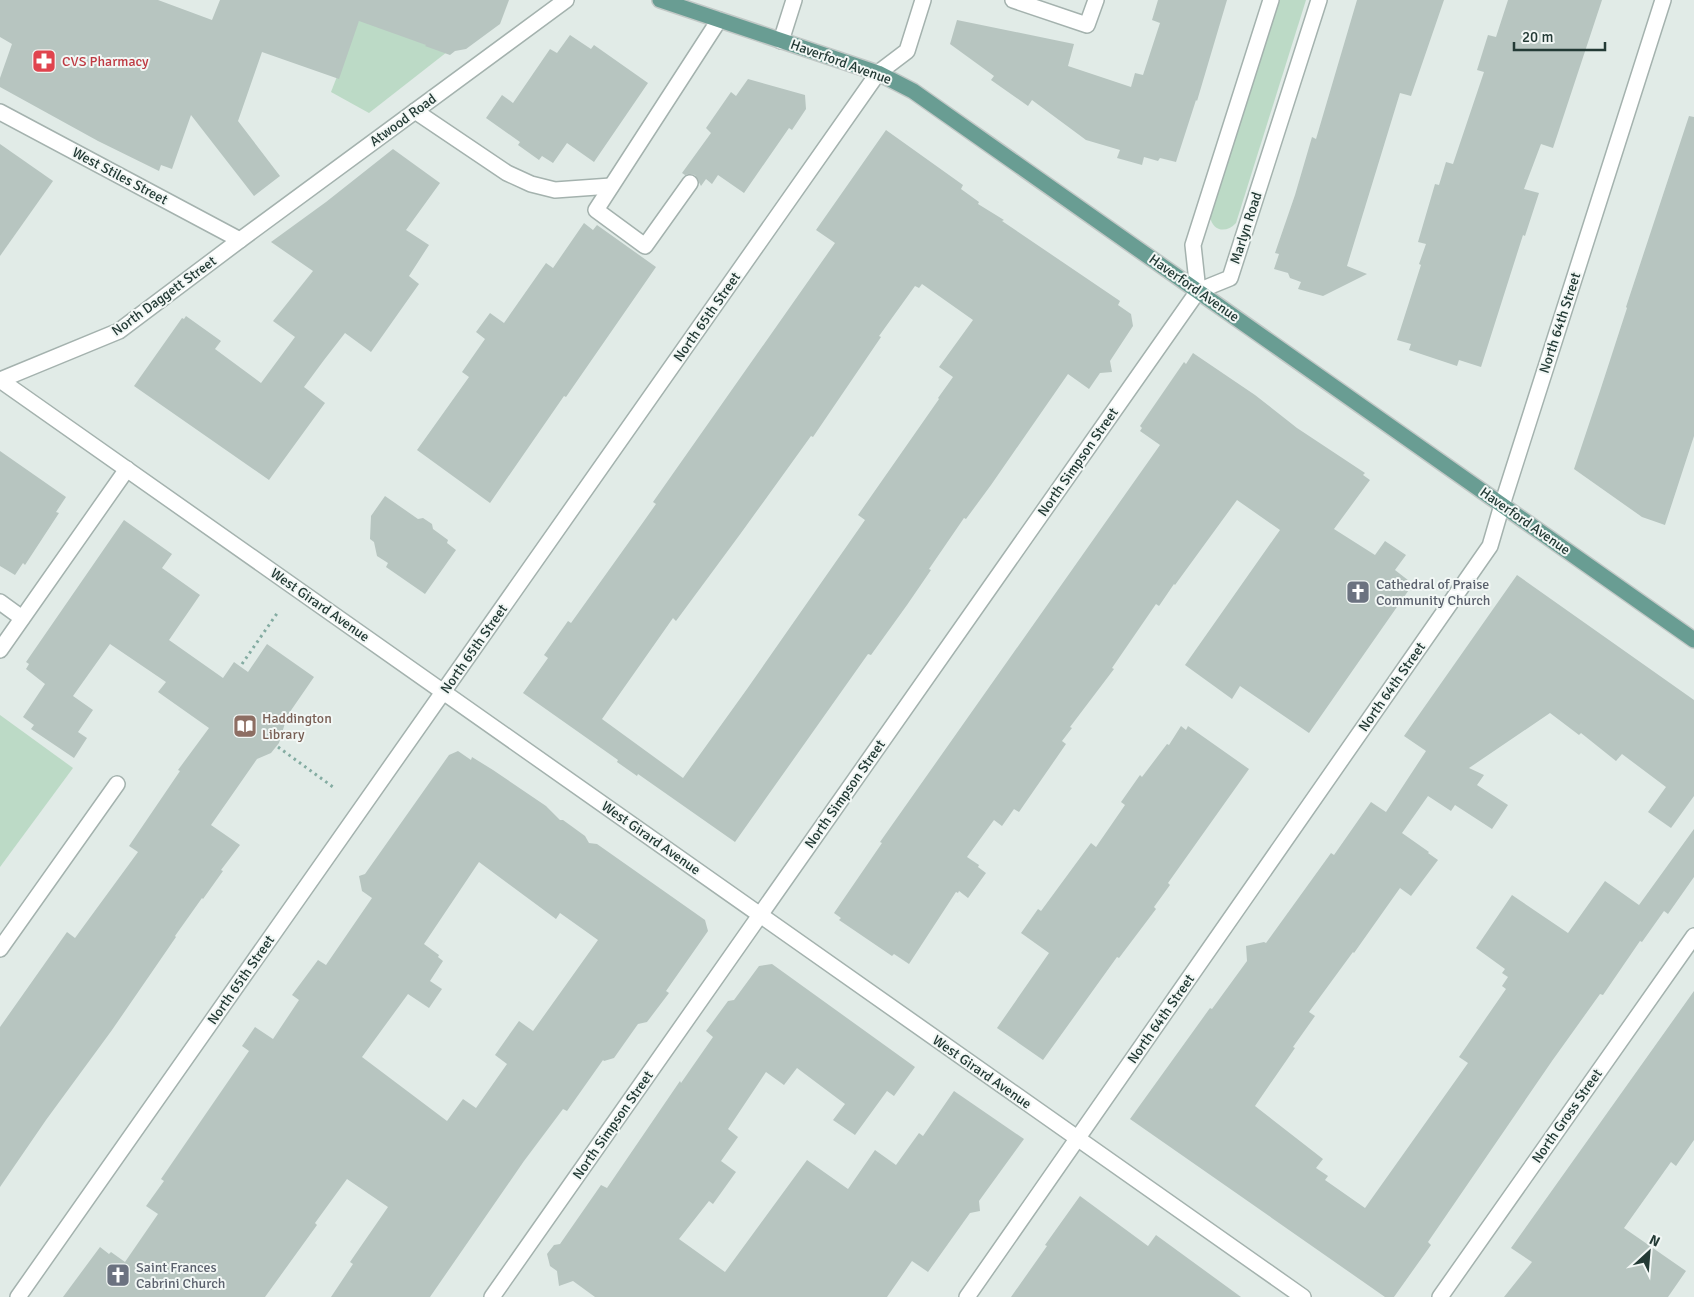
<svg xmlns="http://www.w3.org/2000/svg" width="1694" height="1297" viewBox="0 0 1694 1297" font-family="Signika,sans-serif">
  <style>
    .green { fill: #bcdac6 }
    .building { fill: #b7c5c0; fill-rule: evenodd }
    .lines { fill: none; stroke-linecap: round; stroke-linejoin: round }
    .service-casing { stroke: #a4b2ae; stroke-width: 18 }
    .minor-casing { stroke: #a4b2ae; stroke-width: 18 }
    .primary-casing { stroke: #c1c8c6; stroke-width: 18 }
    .path { stroke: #84aca2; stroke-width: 3; stroke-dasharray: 2.5 4; stroke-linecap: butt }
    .service { stroke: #fff; stroke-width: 15 }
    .minor { stroke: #fff; stroke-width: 15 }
    .primary { stroke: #699d93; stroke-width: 15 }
    .labels { text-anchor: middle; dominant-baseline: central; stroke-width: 4; stroke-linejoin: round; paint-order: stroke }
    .health-label { font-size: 14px; fill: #be3a42; stroke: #f2f7f5; text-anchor: start }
    .street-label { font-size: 14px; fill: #233a35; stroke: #f2f7f5 }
    .worship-label { font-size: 14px; fill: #5b616d; stroke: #f2f7f5; text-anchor: start }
    .education-label { font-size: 14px; fill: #785e54; stroke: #f2f7f5; text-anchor: start }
  </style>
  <rect width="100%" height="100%" fill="#e1ebe7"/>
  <g class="green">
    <path d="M 1278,0 L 1306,0 L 1236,223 C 1226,234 1212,231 1210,216 Z"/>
    <polygon points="359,20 447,52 369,113 331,92"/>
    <polygon points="0,715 73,768 0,867"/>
  </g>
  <g class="building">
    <polygon points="0,0 158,0 212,20 220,0 509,0 500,24 466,49 455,51 450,55 425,46 426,45 359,21 339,79 262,52 238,121 280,176 254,196 191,115 172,169 161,165 159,171 98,141 0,87 0,78 12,44 0,37"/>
    <polygon points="1158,0 1227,0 1197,101 1196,100 1176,162 1160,158 1158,161 1144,157 1142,165 1117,158 1120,150 1086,140 1032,100 1028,106 991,80 994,76 950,44 957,20 1074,44 1068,66 1131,87 1135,73 1143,75 1160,23 1152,20"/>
    <polygon points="1357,0 1444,0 1411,96 1400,93 1347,266 1367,274 1323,296 1298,289 1301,282 1290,278 1288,273 1274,269 1279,254 1275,253 1295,195 1312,137 1316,139"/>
    <polygon points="1508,0 1602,0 1553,148 1541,144 1524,189 1539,193 1525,236 1523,235 1481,367 1459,360 1457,366 1409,350 1411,344 1397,340 1421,265 1419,264 1426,244 1418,242 1435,184 1439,185 1446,162 1453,164 1484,72 1477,70 1488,35 1496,37"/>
    <polygon points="570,35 591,49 594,45 648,83 594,162 567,143 553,163 542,156 539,160 518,145 520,142 486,118 502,95 513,103 550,49 557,53"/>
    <polygon points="748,79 805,95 806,109 792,130 789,128 744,193 718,175 712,184 706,179 701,186 695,175 690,174 685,175 682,173 711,133 706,128 731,92 736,96"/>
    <polygon points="1689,116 1694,117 1694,436 1665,525 1642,517 1574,469 1600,391 1627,308 1626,307"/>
    <path d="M 886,130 L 963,185 L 961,189 L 979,202 L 978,204 L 1004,220 L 1002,221 L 1120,301 L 1118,305 L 1131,314 L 1133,326 L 1110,361 L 1112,372 L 1100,373 L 1089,389 L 1068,374 L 991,485 L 966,519 L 964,518 L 929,569 L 931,570 L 907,605 L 871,655 L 868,654 L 735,842 L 638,774 L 637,776 L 617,762 L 618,760 L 523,693 L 548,658 L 544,655 L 568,621 L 571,623 L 644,521 L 656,504 L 653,502 L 835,243 L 816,230 ZM 922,284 L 973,320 L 939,367 L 953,377 L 938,398 L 939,399 L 858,515 L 865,520 L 747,689 L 683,778 L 602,719 L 673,618 L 676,621 L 741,533 L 811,436 L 813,437 L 881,337 L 879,336 L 915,286 L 919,288 Z"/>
    <polygon points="0,144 53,181 0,256"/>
    <polygon points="393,149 440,183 406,230 429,245 409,276 419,284 371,352 345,333 324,360 304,387 325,403 269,480 134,386 182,318 184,319 186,316 221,341 215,349 261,383 295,337 273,321 313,271 271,242 326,202"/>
    <polygon points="584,223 593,230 597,225 656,267 566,397 564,396 490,503 417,450 469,377 462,372 485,339 476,332 490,313 504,323 546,263 553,268"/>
    <polygon points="1193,353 1255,395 1297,428 1365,473 1363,475 1370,480 1334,529 1375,555 1385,541 1406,555 1395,570 1413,584 1309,733 1240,686 1232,699 1185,665 1280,530 1237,500 1175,585 1174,584 1159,606 1156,604 1112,668 1114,669 1070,727 1072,728 1062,741 1066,744 1019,812 1014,809 1002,826 994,820 967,857 979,865 978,867 986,873 968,898 959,891 958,893 956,892 909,964 894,954 892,956 839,920 841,918 834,913 882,843 880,842 1160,445 1140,431 1142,428 1140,426 1184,362 1186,364"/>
    <polygon points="0,451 66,497 56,512 59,513 25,565 23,563 15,575 0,566"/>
    <polygon points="385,496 418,519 423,518 432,524 433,529 448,540 447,543 456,550 425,594 386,567 388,563 377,556 374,542 370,539 371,516"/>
    <polygon points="124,520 172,554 162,568 200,595 169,640 223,678 234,662 248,672 267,644 314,677 283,722 285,723 279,743 271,753 257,759 211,825 240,845 221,870 223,871 203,899 202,898 175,936 176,937 112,1030 46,1120 0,1187 0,1027 67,932 75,938 138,852 129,846 180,771 178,770 209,728 158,692 166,682 110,644 73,696 93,710 78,732 87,738 74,758 31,729 34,725 23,717 45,684 26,669 29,664 26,662"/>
    <polygon points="1517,575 1694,700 1694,796 1671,828 1648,812 1666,787 1622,754 1616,761 1581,733 1579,735 1550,713 1469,768 1484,775 1477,785 1508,805 1492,829 1455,805 1451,811 1428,796 1402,833 1429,852 1428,853 1438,860 1411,896 1400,888 1354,953 1353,952 1309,1012 1315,1016 1293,1047 1295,1048 1255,1106 1323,1159 1316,1168 1328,1176 1325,1180 1365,1208 1468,1063 1459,1057 1506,989 1502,986 1508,977 1502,973 1505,969 1476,948 1512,895 1568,933 1605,881 1639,905 1694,829 1694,877 1668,914 1664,911 1642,942 1640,941 1603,995 1600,994 1552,1061 1428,1242 1431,1245 1394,1297 1385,1297 1130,1119 1210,1008 1212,1009 1247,961 1246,946 1264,942 1266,943 1331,853 1334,855 1371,802 1386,812 1426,751 1404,736"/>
    <polygon points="1181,726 1186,730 1188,726 1249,769 1168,883 1170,885 1154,907 1156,909 1119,958 1117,957 1043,1060 997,1028 1049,953 1021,933 1038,909 1041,911 1091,843 1096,847 1125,805 1121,802 1140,775 1142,777 1167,744 1169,745"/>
    <path d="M 458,751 L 471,760 L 472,757 L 493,770 L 546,806 L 560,820 L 563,820 L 585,836 L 589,843 L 597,844 L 705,920 L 708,931 L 666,991 L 669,993 L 647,1022 L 638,1024 L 614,1058 L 604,1061 L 603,1060 L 567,1111 L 563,1109 L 524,1161 L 430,1297 L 331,1297 L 353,1264 L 350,1262 L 388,1207 L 347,1179 L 315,1223 L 317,1225 L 265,1297 L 63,1297 L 100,1247 L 109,1254 L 111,1252 L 125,1262 L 158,1214 L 146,1206 L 164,1181 L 161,1179 L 249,1051 L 242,1046 L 255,1027 L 273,1039 L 299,1000 L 292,995 L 318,960 L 326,965 L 372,898 L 362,891 L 359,876 L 365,874 L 449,755 ZM 479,862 L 556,919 L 560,913 L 598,940 L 533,1031 L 519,1021 L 495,1055 L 507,1064 L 476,1108 L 463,1099 L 447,1121 L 362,1057 L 408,994 L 429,1008 L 442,989 L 430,981 L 443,961 L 438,957 L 439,955 L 424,944 Z"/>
    <polygon points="772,964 915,1067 894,1096 887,1091 855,1135 833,1120 845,1104 797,1068 784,1085 766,1072 728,1129 738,1137 721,1161 736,1172 713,1204 709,1201 679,1239 725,1272 807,1160 848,1189 875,1150 896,1165 919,1133 923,1136 954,1091 1024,1139 979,1201 980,1211 970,1213 928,1272 912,1261 887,1297 595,1297 573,1281 559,1286 557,1271 550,1266 547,1254 554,1245 560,1244 601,1185 607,1188 680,1081 681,1083 713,1037 706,1031 728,1001 734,1000 759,966"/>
    <polygon points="1694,991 1694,1140 1676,1166 1671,1162 1624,1228 1686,1271 1668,1297 1504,1297 1532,1262 1511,1248"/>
    <polygon points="1080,1196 1148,1246 1156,1235 1241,1297 1011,1297 1047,1246 1045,1245"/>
  </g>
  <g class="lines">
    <g class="service-casing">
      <g id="service">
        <polyline points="1013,0 1087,25 1096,0"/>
        <polyline points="781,41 794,0"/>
        <polyline points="415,111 507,173 531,184 555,190 611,186"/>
        <polyline points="690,183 645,246 596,210 719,20"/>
        <polyline points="0,602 22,618"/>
        <polyline points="0,949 117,784"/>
      </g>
    </g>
    <g class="minor-casing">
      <g id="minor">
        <polyline points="0,112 240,240"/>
        <polyline points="1198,291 1230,278 1319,0"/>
        <polyline points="1198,291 1193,245 1271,0"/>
        <polyline points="0,380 1303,1297"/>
        <polyline points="0,380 119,331 240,240 566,0"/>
        <polyline points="0,650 127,469"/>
        <polyline points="18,1297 878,73 907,51 923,0"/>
        <polyline points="492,1297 1198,291"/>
        <polyline points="967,1297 1490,546 1502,505 1663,0"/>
        <polyline points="1440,1297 1694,936"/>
      </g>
    </g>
    <g class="primary-casing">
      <polyline id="primary" points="660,0 878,73 913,91 1694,640"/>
    </g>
    <g class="path">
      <polyline points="242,664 278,612"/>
      <polyline points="278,747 333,787"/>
    </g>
    <use href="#service" class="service"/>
    <use href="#minor" class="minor"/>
    <use href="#primary" class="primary"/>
  </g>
  <defs>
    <g id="pharmacy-square" transform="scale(1.25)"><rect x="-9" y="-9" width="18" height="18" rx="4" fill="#e0444e" stroke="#f2f7f5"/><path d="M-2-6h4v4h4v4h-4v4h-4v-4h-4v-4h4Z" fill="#fff"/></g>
    <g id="church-square" transform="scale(1.25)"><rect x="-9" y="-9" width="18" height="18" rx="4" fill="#6b7280" stroke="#f2f7f5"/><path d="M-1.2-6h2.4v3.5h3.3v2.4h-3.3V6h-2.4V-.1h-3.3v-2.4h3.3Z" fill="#fff"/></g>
    <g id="library-square" transform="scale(1.25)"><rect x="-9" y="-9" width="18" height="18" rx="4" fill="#8d6e63" stroke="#f2f7f5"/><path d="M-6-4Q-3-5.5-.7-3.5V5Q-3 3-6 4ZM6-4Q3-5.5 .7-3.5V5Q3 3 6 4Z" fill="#fff"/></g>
  </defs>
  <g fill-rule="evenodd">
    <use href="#pharmacy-square" x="44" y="61"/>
    <use href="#church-square" x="1358" y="592"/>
    <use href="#library-square" x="245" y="726"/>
    <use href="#church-square" x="118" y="1275"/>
  </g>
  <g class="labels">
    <g class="health-label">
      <text x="62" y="61">CVS Pharmacy</text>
    </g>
    <g class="street-label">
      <text transform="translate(841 62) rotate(20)">Haverford Avenue</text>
      <text transform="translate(403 120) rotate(-36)">Atwood Road</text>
      <text transform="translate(120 176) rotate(28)">West Stiles Street</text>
      <text transform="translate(1246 228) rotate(-72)">Marlyn Road</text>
      <text transform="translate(1194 288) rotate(35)">Haverford Avenue</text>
      <text transform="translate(164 296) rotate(-36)">North Daggett Street</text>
      <text transform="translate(707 317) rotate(-55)">North 65th Street</text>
      <text transform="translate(1560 323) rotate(-72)">North 64th Street</text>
      <text transform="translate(1078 462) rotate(-55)">North Simpson Street</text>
      <text transform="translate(1525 521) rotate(35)">Haverford Avenue</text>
      <text transform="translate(320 605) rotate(35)">West Girard Avenue</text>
      <text transform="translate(474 649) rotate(-55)">North 65th Street</text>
      <text transform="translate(1392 687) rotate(-55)">North 64th Street</text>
      <text transform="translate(845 794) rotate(-55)">North Simpson Street</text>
      <text transform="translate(651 838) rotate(35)">West Girard Avenue</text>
      <text transform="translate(241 980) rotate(-55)">North 65th Street</text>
      <text transform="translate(1161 1019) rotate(-55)">North 64th Street</text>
      <text transform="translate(982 1072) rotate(35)">West Girard Avenue</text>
      <text transform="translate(1567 1116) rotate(-55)">North Gross Street</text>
      <text transform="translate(613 1125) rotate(-55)">North Simpson Street</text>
    </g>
    <g class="worship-label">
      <text x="1376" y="584">Cathedral of Praise<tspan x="1376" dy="16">Community Church</tspan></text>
      <text x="136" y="1267">Saint Frances<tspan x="136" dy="16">Cabrini Church</tspan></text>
    </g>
    <g class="education-label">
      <text x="262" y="718">Haddington<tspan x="262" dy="16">Library</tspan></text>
    </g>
  </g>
  <g transform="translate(1649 1252) rotate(26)" stroke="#f2f7f5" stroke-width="4" paint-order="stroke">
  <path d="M0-4L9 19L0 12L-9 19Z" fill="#233a35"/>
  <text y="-8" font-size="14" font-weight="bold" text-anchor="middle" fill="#233a35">N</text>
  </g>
  <path d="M1514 42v8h91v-8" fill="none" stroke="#233a35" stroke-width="2.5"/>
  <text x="1522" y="42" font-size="15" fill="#233a35" stroke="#f2f7f5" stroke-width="4" paint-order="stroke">20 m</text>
</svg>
